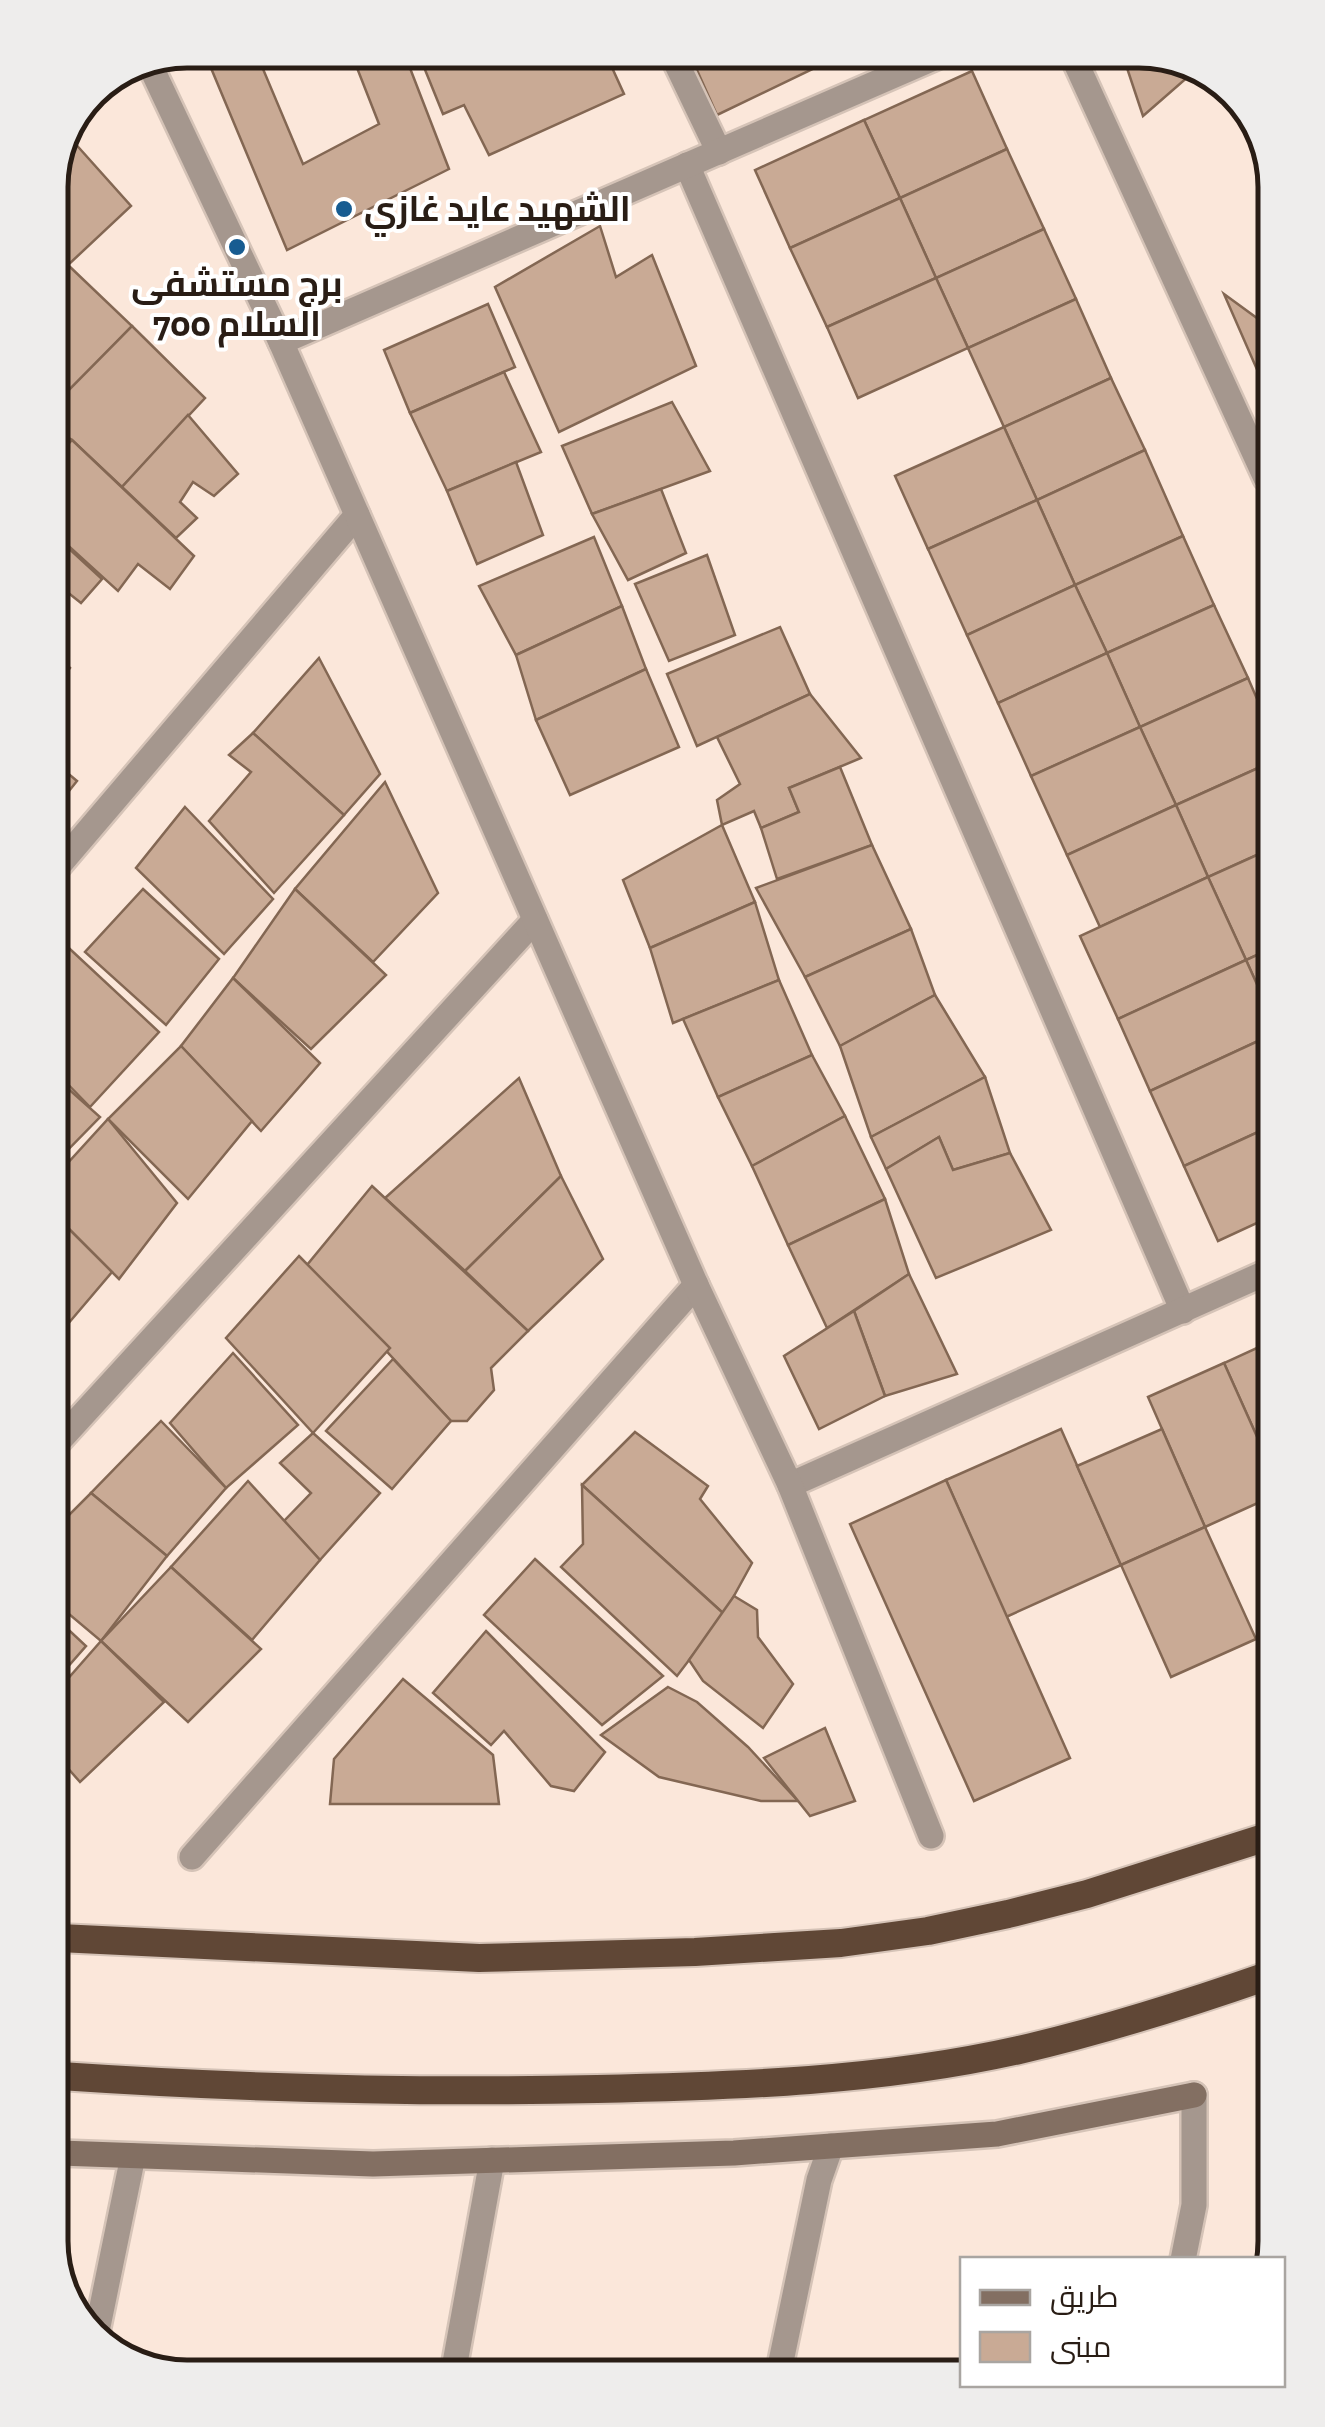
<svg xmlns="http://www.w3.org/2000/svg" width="1325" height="2427" viewBox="0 0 1325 2427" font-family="'Zilla Slab',Cairo,serif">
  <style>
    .building { fill: #c9aa95; stroke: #836753; stroke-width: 2.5 }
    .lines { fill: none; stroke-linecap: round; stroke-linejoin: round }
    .minor-casing { stroke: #d5c3b7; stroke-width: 30 }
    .tertiary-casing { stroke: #d5c3b7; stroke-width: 30 }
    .secondary-casing { stroke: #d5c3b7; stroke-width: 30 }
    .trunk-casing { stroke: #d5c3b7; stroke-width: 32 }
    .minor { stroke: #a5978e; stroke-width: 25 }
    .tertiary { stroke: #a5978e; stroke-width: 25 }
    .secondary { stroke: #836f62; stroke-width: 25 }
    .trunk { stroke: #604736; stroke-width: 28 }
    .poi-dot { fill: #175c91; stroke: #fff; stroke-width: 4 }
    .labels { text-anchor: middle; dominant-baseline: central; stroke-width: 8; stroke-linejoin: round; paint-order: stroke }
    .poi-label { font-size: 35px; font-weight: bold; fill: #291d15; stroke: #fff; text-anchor: start }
    .rim { fill: none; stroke: #291d15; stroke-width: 5 }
  </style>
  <rect width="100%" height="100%" fill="#fbe7da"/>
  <g class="building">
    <polygon points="232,50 255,50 303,164 379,124 350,50 403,50 449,169 287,250 211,68"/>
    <polygon points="417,50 604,50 624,94 489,155 464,105 443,114"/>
    <polygon points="688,50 812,50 821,65 717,115"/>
    <polygon points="1121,50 1148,50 1197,69 1143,116"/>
    <polygon points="972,71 1007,149 900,198 864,120"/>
    <polygon points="864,120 900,198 790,248 755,170"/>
    <polygon points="72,140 131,206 68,265 51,249 50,178 64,148"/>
    <polygon points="1007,149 1044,229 936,278 900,198"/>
    <polygon points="900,198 936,278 827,327 790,248"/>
    <polygon points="600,226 616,277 652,255 696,366 559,432 495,287"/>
    <polygon points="1044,229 1076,299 968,348 936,278"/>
    <polygon points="51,249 68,265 51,282"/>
    <polygon points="68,265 132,326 51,410 51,282"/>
    <polygon points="936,278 968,348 858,398 827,327"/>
    <polygon points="1224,294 1265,324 1266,390"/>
    <polygon points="1076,299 1111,378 1004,427 968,348"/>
    <polygon points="488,304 515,367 410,413 384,350"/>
    <polygon points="132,326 205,398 122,487 72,440 51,427 51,408"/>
    <polygon points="504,372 541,452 447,491 410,413"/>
    <polygon points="1111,378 1145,450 1037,500 1004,427"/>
    <polygon points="672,402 710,471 592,514 562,446"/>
    <polygon points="188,415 238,474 214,496 193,482 180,502 197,518 176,538 122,487"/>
    <polygon points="1004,427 1037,500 928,549 895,476"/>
    <polygon points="72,440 194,556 170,589 138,564 118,591 52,531 52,462"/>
    <polygon points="1145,450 1183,536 1075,585 1037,500"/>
    <polygon points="516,462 543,535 477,564 447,491"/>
    <polygon points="661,489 686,553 628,580 592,514"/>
    <polygon points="1037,500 1075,585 967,635 928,549"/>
    <polygon points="52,533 102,579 81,603 56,583 52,586"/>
    <polygon points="1183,536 1214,605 1107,653 1075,585"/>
    <polygon points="594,537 622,606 516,655 479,586"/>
    <polygon points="707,555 735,635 669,661 635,584"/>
    <polygon points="1075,585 1107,653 998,703 967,635"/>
    <polygon points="1214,605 1248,678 1140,727 1107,653"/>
    <polygon points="622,606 646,669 536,720 516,655"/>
    <polygon points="780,627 810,694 697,746 667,674"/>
    <polygon points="53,652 70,668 53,691"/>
    <polygon points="1107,653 1140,727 1031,776 998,703"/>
    <polygon points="319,658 380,774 344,815 253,733"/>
    <polygon points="646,669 679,747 570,795 536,720"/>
    <polygon points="1248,678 1267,722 1267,764 1176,805 1140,727"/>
    <polygon points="810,694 861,758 789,788 799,812 761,828 754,811 722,825 717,800 740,784 717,737"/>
    <polygon points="1140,727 1176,805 1067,855 1031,776"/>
    <polygon points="253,733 344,815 274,893 209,821 251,772 229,755"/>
    <polygon points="53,761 77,781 53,811"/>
    <polygon points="1267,764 1268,850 1208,877 1176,805"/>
    <polygon points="840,767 872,845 777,879 761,828 799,812 789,788"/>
    <polygon points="385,782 438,893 373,962 295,889"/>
    <polygon points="1176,805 1208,877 1100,927 1067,855"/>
    <polygon points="185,807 273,899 224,954 136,868"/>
    <polygon points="722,825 755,902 650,948 623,880"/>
    <polygon points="872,845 911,929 805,977 756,888"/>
    <polygon points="1268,850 1268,950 1246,960 1208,877"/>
    <polygon points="1208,877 1246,960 1118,1019 1080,936"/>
    <polygon points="143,889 219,959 166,1025 85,952"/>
    <polygon points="295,889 386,975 311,1049 233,978"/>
    <polygon points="755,902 779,980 673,1023 650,948"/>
    <polygon points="911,929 935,995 840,1046 805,977"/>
    <polygon points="57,937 159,1032 90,1107 55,1071 54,941"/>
    <polygon points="1268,950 1269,1011 1246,960"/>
    <polygon points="1246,960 1269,1011 1269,1036 1150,1091 1118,1019"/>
    <polygon points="233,978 320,1063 261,1131 181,1046"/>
    <polygon points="779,980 812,1055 718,1097 683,1019"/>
    <polygon points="935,995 985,1077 871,1137 840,1046"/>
    <polygon points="1269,1036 1269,1127 1184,1166 1150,1091"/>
    <polygon points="181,1046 252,1121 188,1199 108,1119"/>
    <polygon points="812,1055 845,1116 752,1166 718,1097"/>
    <polygon points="55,1077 100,1117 55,1163"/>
    <polygon points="985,1077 1010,1153 953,1170 939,1137 886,1169 871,1137"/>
    <polygon points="519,1078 561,1176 465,1271 385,1198"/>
    <polygon points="845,1116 885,1199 788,1245 752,1166"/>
    <polygon points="108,1119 177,1203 119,1279 55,1215 55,1177"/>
    <polygon points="1269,1127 1270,1217 1218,1241 1184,1166"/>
    <polygon points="939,1137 953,1170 1010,1153 1051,1230 936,1278 886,1169"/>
    <polygon points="561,1176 603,1259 528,1331 465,1271"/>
    <polygon points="372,1186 528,1331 491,1368 494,1390 467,1421 451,1421 307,1265"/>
    <polygon points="885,1199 909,1274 827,1328 788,1245"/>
    <polygon points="55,1215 112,1272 56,1338"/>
    <polygon points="299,1256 390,1348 313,1433 226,1338"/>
    <polygon points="909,1274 957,1374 885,1396 854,1311"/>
    <polygon points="854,1311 885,1396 819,1429 784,1356"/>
    <polygon points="1270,1342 1271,1468 1224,1363"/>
    <polygon points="233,1353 298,1425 226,1488 170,1423"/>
    <polygon points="393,1359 451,1421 392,1489 326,1431"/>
    <polygon points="1224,1363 1271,1468 1271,1497 1205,1527 1148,1397"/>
    <polygon points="161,1421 226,1488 167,1556 91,1493"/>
    <polygon points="1061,1429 1121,1565 1006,1617 946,1480"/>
    <polygon points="1162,1429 1205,1527 1121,1565 1077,1466"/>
    <polygon points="635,1432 708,1486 700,1499 752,1563 724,1614 582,1485"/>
    <polygon points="313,1433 380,1493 320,1560 284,1521 311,1493 280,1463"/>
    <polygon points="946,1480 1070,1758 974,1801 850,1524"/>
    <polygon points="248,1481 320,1560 252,1640 171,1567"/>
    <polygon points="582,1485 724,1614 677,1676 561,1567 583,1544"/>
    <polygon points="91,1493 167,1556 101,1641 57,1604 57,1527"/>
    <polygon points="1205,1527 1256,1639 1171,1677 1121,1565"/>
    <polygon points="535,1559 663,1676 602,1725 484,1615"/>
    <polygon points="171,1567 261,1649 188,1722 101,1641"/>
    <polygon points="734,1596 757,1610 758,1637 793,1684 763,1728 703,1681 689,1660"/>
    <polygon points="57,1619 86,1646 58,1678"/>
    <polygon points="486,1631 605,1752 574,1791 551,1786 504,1731 491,1745 433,1693"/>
    <polygon points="101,1641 164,1702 80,1782 58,1757 58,1690"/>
    <polygon points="403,1679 493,1755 499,1804 330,1804 334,1759"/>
    <polygon points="668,1687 697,1702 748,1747 798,1801 761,1801 659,1777 601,1735"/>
    <polygon points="825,1728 855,1801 810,1816 764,1758"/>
  </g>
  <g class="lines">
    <g class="minor-casing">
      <g id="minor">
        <polyline points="670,50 719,152"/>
        <polyline points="1070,50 1266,478"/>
        <polyline points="687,165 1183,1311"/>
        <polyline points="281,342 952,50"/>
        <polyline points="54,871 357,515"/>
        <polyline points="56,1444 535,920"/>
        <polyline points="790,1485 1270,1271"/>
        <polyline points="192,1857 696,1285"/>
        <polyline points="1183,2260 1194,2205 1194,2095"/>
        <polyline points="96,2336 133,2156"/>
        <polyline points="779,2371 819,2180 831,2146"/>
        <polyline points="453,2374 492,2160"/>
      </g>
    </g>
    <g class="tertiary-casing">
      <polyline id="tertiary" points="150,65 281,342 696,1285 790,1485 931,1836"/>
    </g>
    <g class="secondary-casing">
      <polyline id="secondary" points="60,2153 373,2164 734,2153 997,2134 1194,2095"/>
    </g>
    <g class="trunk-casing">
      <g id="trunk">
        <polyline points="59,1938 479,1958 695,1952 841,1943 928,1931 1008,1914 1087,1894 1273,1835"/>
        <path d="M 60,2076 C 238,2088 418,2093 597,2089 C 738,2086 882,2081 1019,2050 C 1106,2030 1190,2003 1273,1974"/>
      </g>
    </g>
    <use href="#minor" class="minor"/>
    <use href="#tertiary" class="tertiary"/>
    <use href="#secondary" class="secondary"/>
    <use href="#trunk" class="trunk"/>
  </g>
  <g class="poi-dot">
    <circle cx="344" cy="209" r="10"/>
    <circle cx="237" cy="247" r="10"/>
  </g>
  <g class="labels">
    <g class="poi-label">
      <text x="364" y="209">الشهيد عايد غازي</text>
      <text x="237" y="284" text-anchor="middle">برج مستشفى<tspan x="237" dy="40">السلام 700</tspan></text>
    </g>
  </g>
  <path d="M0 0H1325V2427H0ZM187 68H1139A119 119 0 0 1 1258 187V2241A119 119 0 0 1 1139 2360H187A119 119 0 0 1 68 2241V187A119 119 0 0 1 187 68Z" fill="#eeedec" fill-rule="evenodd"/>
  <path class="rim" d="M187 68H1139A119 119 0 0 1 1258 187V2241A119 119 0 0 1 1139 2360H187A119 119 0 0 1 68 2241V187A119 119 0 0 1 187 68Z"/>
  <rect x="960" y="2257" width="325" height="130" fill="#ffffff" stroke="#a9a5a1" stroke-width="2.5"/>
  <rect x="980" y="2290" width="50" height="15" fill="#836f62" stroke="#a9a5a1" stroke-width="2.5"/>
  <text x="1050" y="2307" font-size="30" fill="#291d15">طريق</text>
  <rect x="980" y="2332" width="50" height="30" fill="#c9aa95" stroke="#a9a5a1" stroke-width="2.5"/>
  <text x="1050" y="2357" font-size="30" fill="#291d15">مبنى</text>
</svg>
